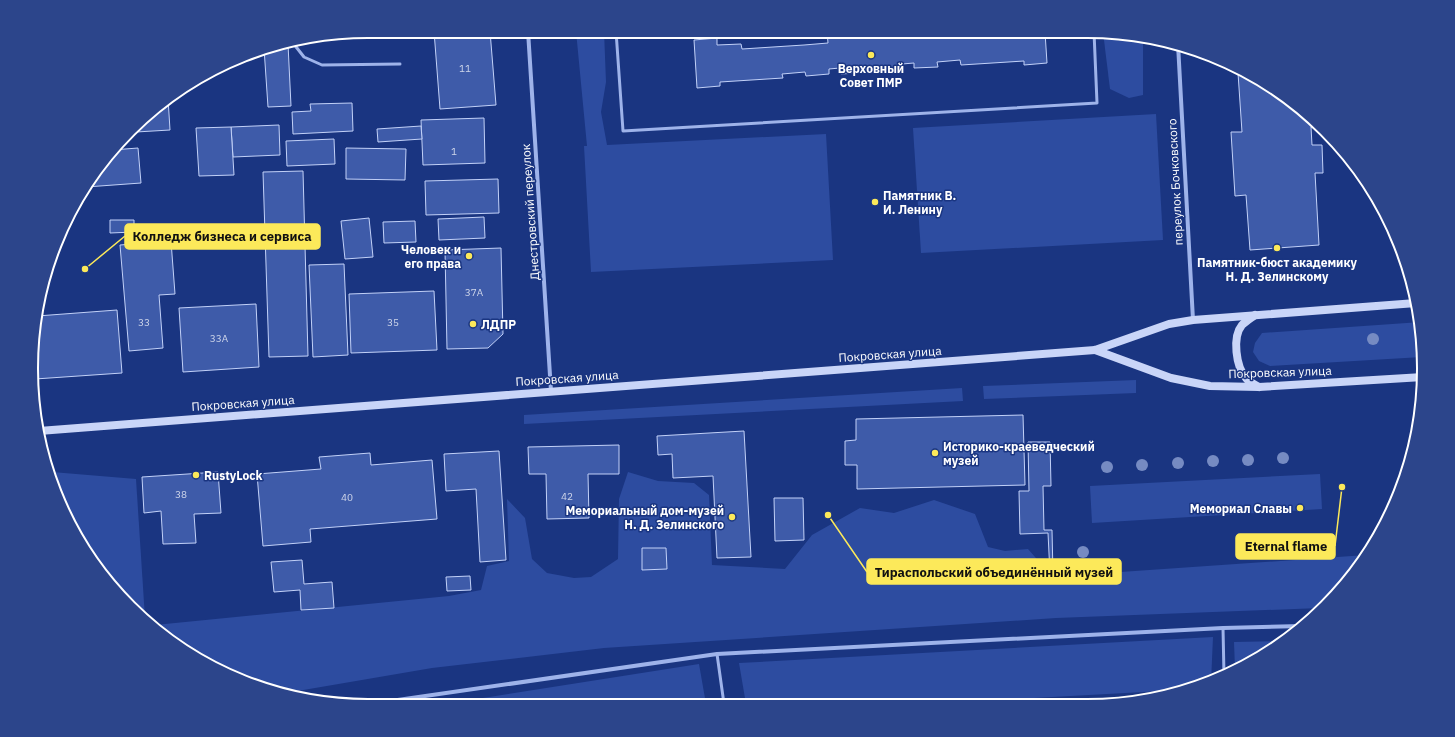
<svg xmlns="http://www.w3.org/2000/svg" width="1455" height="737" viewBox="0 0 1455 737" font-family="'IBM Plex Sans',sans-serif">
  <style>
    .green { fill: #2d4ca0 }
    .building { fill: #3e5ba9; stroke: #c2d1f8 }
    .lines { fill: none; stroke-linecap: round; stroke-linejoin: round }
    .lane { stroke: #9eb3ea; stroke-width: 3 }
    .street { stroke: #9eb3ea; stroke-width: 4 }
    .secondary { stroke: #c9d5f8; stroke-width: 8 }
    .tree { fill: #768bc2 }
    .poi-dot { fill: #fce95a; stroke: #1a3581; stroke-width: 1.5 }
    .labels { text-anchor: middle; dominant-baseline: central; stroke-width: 3; stroke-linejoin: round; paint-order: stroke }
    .number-label { font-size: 10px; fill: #cfd6ea }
    .poi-label { font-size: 12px; font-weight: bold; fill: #fff; stroke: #1a3581; text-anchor: start }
    .street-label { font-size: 12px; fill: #fff; stroke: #1a3581 }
    .rim { fill: none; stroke: #fff; stroke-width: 2 }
    .leader { fill: none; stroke: #fce95a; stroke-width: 1.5 }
    .callout-dot { fill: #fce95a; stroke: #1a3581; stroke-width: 1.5 }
    .callout { fill: #fce95a; stroke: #fce95a; stroke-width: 1.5 }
    .callout-label { font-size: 13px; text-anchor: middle; font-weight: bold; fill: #111 }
  </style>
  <rect width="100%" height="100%" fill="#1a3581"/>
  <g class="green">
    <polygon points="576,31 604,31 606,82 601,112 607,145 826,134 833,260 591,272 584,146 587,146"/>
    <polygon points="1103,32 1143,37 1143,95 1129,98 1110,89"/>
    <polygon points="1156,114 1163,240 921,253 913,128"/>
    <polygon points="1421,322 1422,357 1270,366 1259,361 1253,352 1255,343 1262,333"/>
    <polygon points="1136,380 1136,393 984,399 983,386"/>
    <polygon points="962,388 963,401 524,424 524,415"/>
    <polygon points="52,472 136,479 145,618 130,607 66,518"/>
    <polygon points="628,472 658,481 694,483 709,495 712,565 785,569 812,535 860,508 894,513 934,500 975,514 988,547 1005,551 1028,549 1050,574 1106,573 1366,555 1354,574 1320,608 1056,618 604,648 432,668 280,694 219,671 155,625 449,596 481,590 487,566 509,561 507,499 525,518 532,559 547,573 574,578 591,577 618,559 619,499"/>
    <polygon points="1320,474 1322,509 1092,523 1090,486"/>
    <polygon points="1213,637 1211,682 1180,690 924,704 746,704 739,663"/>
    <polygon points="1284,641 1235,669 1234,642"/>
    <polygon points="699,664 706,704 438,705"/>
  </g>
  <g class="building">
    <polygon points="434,31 490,31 496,105 440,109"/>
    <polygon points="827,31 912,32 912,38 1001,32 1045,32 1047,63 1024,65 1024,61 961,65 960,60 937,62 938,67 914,68 914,63 902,64 903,70 841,74 840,68 829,69 829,74 806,76 805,72 782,74 783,78 720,82 720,86 697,88 694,40 717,38 717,45 741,44 742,49 804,45 828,43"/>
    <polygon points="288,44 291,106 268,107 264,48"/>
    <polygon points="1246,72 1292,101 1320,127 1311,127 1312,145 1322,145 1323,173 1315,173 1319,245 1250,250 1246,195 1235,196 1231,132 1242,132 1238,73"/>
    <polygon points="168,98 170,130 136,132 136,126"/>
    <polygon points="352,103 353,131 293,134 292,112 311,111 310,104"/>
    <polygon points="484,118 485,163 423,165 421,120"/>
    <polygon points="279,125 280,155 233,157 231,127"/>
    <polygon points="421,126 422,139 378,142 377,129"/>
    <polygon points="231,127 234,175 199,176 196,128"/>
    <polygon points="334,139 335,164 287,166 286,141"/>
    <polygon points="138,148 141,183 86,187 112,150"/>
    <polygon points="346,148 406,149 405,180 346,179"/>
    <polygon points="303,171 308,356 269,357 263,172"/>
    <polygon points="498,179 499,213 426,215 425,181"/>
    <polygon points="484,217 485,238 439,240 438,219"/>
    <polygon points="369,218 373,257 345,259 341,221"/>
    <polygon points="110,220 134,220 134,232 110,233"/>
    <polygon points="415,221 416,242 384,243 383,222"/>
    <polygon points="171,241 175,294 159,295 163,348 129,351 120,245"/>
    <polygon points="501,248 503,334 488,348 447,349 445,250"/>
    <polygon points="344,264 348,355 313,357 309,265"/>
    <polygon points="434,291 437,350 351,353 349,294"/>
    <polygon points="256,304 259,367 183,372 179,308"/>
    <polygon points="117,310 122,373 35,379 37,316"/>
    <polygon points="1023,415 1025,485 857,489 857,465 845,465 845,441 856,440 856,419"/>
    <polygon points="744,431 751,557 717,558 713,476 673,478 672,454 658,455 657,436"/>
    <polygon points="1028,442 1050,442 1051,486 1043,486 1044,530 1052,530 1053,574 1050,574 1048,533 1020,534 1019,491 1029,491"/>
    <polygon points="619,445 619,474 588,474 589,518 547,519 546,474 529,474 528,447"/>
    <polygon points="499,451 506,560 480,562 476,489 446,491 444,454"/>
    <polygon points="370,453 371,465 432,460 437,519 310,529 311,542 263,546 257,474 321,469 319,457"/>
    <polygon points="218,472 221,513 194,514 196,543 163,544 161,511 144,513 142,477"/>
    <polygon points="774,498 803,498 804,540 775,541"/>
    <polygon points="642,548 666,548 667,569 642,570"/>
    <polygon points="302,560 304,584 332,582 334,608 301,610 300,590 274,592 271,562"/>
    <polygon points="470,576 471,590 447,591 446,577"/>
  </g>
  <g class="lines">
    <g class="lane">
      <polyline points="616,31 623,131 1097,103 1094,32"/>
      <polyline points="293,43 304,57 322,65 400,64"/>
      <polyline points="1223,628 1224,675"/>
      <polyline points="717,654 724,704"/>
    </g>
    <g class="street">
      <polyline points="528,31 551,391"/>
      <polyline points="1178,44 1193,320"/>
      <polyline points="363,705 717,654 1223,628 1302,626"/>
    </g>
    <g class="secondary">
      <path d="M 1255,315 C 1251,318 1246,321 1242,325 C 1232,337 1236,367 1246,378 C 1249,382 1254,384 1259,387"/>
      <polyline points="1095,350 1171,378 1210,386 1259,387 1423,377"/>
      <polyline points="39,431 1095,350 1169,324 1193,320 1416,303"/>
    </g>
  </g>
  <g class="tree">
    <circle cx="1373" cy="339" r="6"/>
    <circle cx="1283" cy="458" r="6"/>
    <circle cx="1248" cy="460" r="6"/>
    <circle cx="1213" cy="461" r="6"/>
    <circle cx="1178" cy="463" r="6"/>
    <circle cx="1142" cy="465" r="6"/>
    <circle cx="1107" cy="467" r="6"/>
    <circle cx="1083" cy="552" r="6"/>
  </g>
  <g class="poi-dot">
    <circle cx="871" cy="55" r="4"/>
    <circle cx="875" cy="202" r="4"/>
    <circle cx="1277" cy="248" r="4"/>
    <circle cx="469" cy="256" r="4"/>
    <circle cx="473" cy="324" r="4"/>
    <circle cx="935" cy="453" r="4"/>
    <circle cx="196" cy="475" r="4"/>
    <circle cx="1300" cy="508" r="4"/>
    <circle cx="732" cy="517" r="4"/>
  </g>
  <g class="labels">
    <g class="number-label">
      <text x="465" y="68">11</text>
      <text x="454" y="151">1</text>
      <text x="474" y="292">37А</text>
      <text x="144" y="322">33</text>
      <text x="393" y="322">35</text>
      <text x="219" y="338">33А</text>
      <text x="181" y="494">38</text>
      <text x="567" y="496">42</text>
      <text x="347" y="497">40</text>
    </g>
    <g class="poi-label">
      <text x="871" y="68" text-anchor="middle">Верховный<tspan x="871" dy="14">Совет ПМР</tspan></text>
      <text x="883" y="195">Памятник В.<tspan x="883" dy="14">И. Ленину</tspan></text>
      <text x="461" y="249" text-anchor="end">Человек и<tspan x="461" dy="14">его права</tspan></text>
      <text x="1277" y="262" text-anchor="middle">Памятник-бюст академику<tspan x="1277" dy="14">Н. Д. Зелинскому</tspan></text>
      <text x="481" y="324">ЛДПР</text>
      <text x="943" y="446">Историко-краеведческий<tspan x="943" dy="14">музей</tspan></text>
      <text x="204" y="475">RustyLock</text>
      <text x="1292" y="508" text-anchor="end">Мемориал Славы</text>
      <text x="724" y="510" text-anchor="end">Мемориальный дом-музей<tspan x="724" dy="14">Н. Д. Зелинского</tspan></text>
    </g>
    <g class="street-label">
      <text transform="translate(1175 182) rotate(-93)">переулок Бочковского</text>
      <text transform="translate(530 212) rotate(-94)">Днестровский переулок</text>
      <text transform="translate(890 354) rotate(-4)">Покровская улица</text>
      <text transform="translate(1280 372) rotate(-2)">Покровская улица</text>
      <text transform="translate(567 378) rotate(-4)">Покровская улица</text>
      <text transform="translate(243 403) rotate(-4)">Покровская улица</text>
    </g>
  </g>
  <path d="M0 0H1455V737H0ZM368 38H1087A330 330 0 0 1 1417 368V369A330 330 0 0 1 1087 699H368A330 330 0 0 1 38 369V368A330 330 0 0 1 368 38Z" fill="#2c458b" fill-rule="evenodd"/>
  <path class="rim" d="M368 38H1087A330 330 0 0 1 1417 368V369A330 330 0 0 1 1087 699H368A330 330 0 0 1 38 369V368A330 330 0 0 1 368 38Z"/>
  <path class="leader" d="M85 269L125 236M1342 487L1335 546M828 515L867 572"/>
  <g class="callout-dot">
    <circle cx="85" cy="269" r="4"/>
    <circle cx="1342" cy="487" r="4"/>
    <circle cx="828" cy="515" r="4"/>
  </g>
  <g class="callout">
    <rect x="125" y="224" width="195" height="25" rx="4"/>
    <rect x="1236" y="534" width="99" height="25" rx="4"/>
    <rect x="867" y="559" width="254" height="25" rx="4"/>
  </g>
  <g class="callout-label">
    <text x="222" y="241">Колледж бизнеса и сервиса</text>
    <text x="1286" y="551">Eternal flame</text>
    <text x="994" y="577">Тираспольский объединённый музей</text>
  </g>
</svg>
